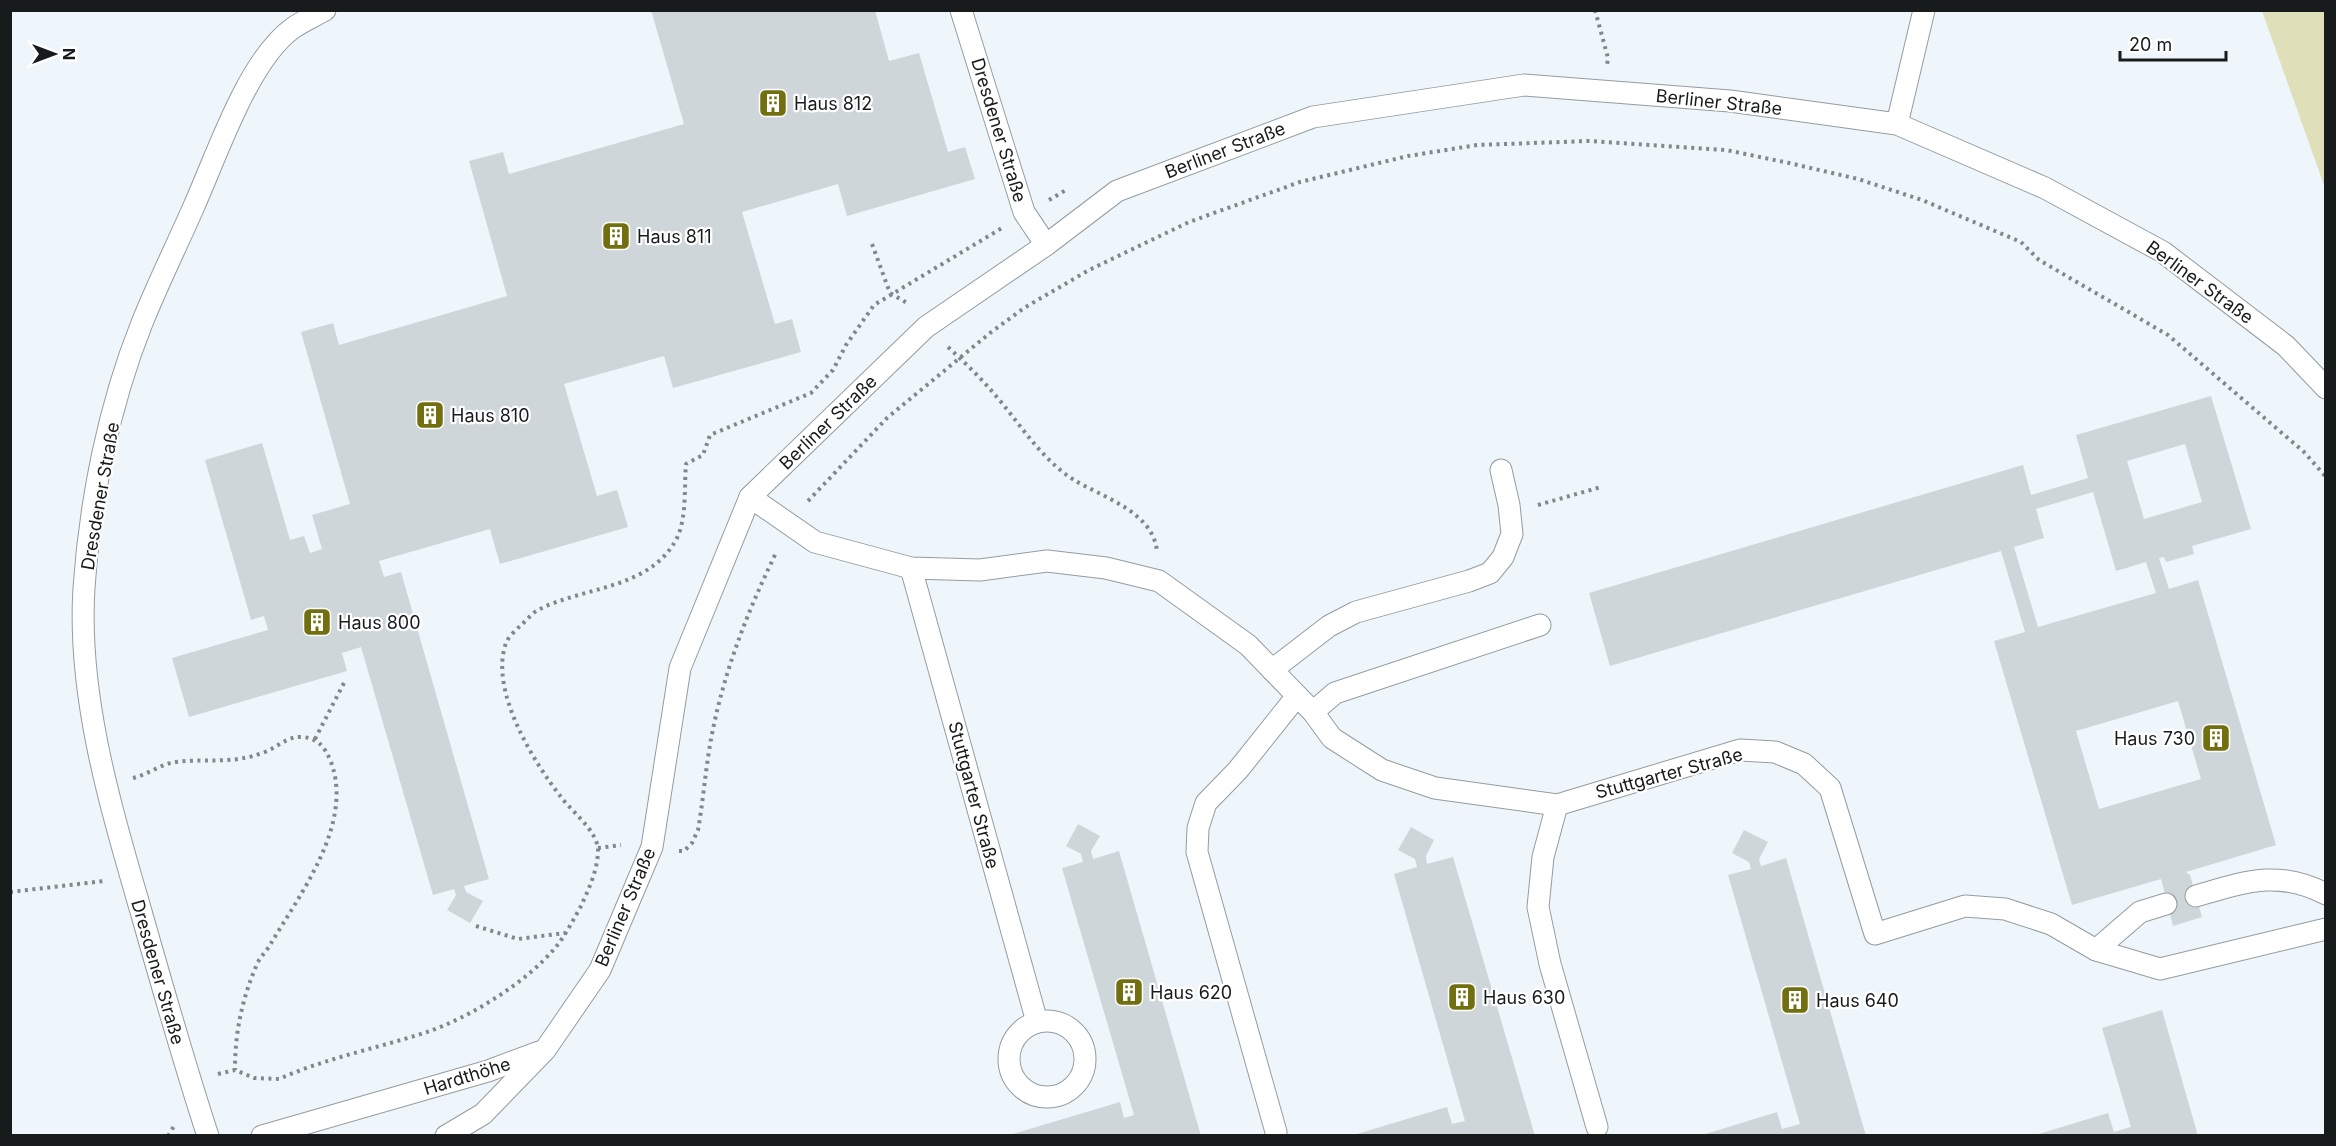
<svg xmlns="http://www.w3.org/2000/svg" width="2336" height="1146" viewBox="0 0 2336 1146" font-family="Inter,sans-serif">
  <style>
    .green { fill: #dfdfb9 }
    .building { fill: #ced6da; fill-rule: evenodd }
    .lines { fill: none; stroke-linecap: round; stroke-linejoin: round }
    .service-casing { stroke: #949ca0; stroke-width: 23 }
    .path { stroke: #82878a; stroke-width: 4; stroke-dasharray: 3 4.5; stroke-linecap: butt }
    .service { stroke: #fff; stroke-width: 21 }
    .labels { text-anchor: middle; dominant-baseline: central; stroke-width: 4.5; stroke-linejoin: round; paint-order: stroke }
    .street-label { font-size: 18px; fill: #181b1c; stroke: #fff }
    .poi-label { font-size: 18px; fill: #181b1c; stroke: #fff; text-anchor: start }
  </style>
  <rect width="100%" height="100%" fill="#eef6fb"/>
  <polygon class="green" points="2262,11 2325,11 2325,188"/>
  <g class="building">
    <polygon points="651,10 875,10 889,61 919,53 948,152 965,147 975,179 847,216 838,184 742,212 775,324 792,319 801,352 673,388 664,356 564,384 597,496 617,490 628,527 500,564 490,529 379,561 384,577 401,572 489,879 464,886 466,892 483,901 470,923 447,910 456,895 454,889 433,895 361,647 342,653 347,671 189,717 172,658 268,630 264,616 251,620 205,460 262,443 290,540 304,536 310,553 322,549 312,515 350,504 301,332 333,323 339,345 507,296 469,161 503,152 509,174 684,124"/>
    <path d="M 2211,396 L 2251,529 L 2192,546 L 2194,554 L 2166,562 L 2164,557 L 2159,558 L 2169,589 L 2198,580 L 2276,845 L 2186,872 L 2190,875 L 2202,917 L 2173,926 L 2161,879 L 2072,905 L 1994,641 L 2025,632 L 2001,551 L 1610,666 L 1589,593 L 2023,465 L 2031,495 L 2088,478 L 2076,435 ZM 2185,444 L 2202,502 L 2144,519 L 2127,461 ZM 2093,492 L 2116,571 L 2146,562 L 2156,593 L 2038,627 L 2014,547 L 2044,538 L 2036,509 ZM 2178,701 L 2201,779 L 2099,809 L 2076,731 Z"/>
    <polygon points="1078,824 1100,836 1091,851 1093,859 1119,851 1201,1136 1006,1136 1120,1102 1124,1118 1134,1115 1062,868 1083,862 1081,854 1066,846"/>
    <polygon points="1411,827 1434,840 1426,856 1427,864 1453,857 1535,1136 1350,1136 1447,1107 1452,1124 1465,1121 1394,874 1417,867 1415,859 1398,850"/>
    <polygon points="1744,830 1768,842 1759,859 1761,866 1786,858 1866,1136 1699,1136 1777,1112 1782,1129 1800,1124 1728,875 1751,869 1749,862 1732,853"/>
    <polygon points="2162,1010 2198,1136 2032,1136 2108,1113 2114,1132 2131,1127 2102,1028"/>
  </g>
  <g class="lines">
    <g class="service-casing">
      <g id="service">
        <polyline points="961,10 1024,212 1046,245"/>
        <polyline points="1897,124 1924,10"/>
        <polyline points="750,497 815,542 911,568 980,570 1047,561 1106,568 1159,581 1248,645 1313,712 1332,738 1382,770 1435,788 1557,805 1740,750 1775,752 1804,764 1830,788 1875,934 1965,906 2005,909 2051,924 2096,950 2160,969 2326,929"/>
        <polyline points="911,568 1037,1022"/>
        <polyline points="1272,670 1329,626 1356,612 1469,581 1490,573 1503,557 1512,534 1509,505 1501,470"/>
        <polyline points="1313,712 1335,693 1540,625"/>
        <polyline points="1557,805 1543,857 1538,907 1550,964 1597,1127"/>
        <path d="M 2196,896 C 2245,882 2277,869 2326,894"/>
        <polyline points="2096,950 2140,912 2166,904"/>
        <circle cx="1047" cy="1059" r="38"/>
        <polyline points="1276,1132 1197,852 1198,828 1206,803 1238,770 1297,696"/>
        <path d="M 208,1136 C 184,1063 163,989 142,915 C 112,811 77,698 84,588 C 90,500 109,405 142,323 C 158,283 177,245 194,206 C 217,155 248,60 293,28 C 303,21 315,16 325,10"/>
        <polyline points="262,1136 488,1071 539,1052"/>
        <polyline points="446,1136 483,1114 545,1050 600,970 652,847 680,668 750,497 926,327 1046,245 1117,191 1313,117 1524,85 1730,101 1897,124 2045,188 2163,252 2286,346 2326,388"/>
      </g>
    </g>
    <g class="path">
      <polyline points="1595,10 1608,58 1607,65"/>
      <polyline points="1049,200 1066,190"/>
      <polyline points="872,244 890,293 909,304"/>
      <path d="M 948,347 C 965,363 981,378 996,396 C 1021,425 1041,459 1074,480 C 1102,497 1154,512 1157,552"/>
      <polyline points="808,501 887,418 990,333 1024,308 1089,270 1189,222 1300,182 1408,156 1477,145 1589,141 1726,150 1789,163 1858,179 1922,200 2021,242 2039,260 2168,335 2304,452 2326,477"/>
      <polyline points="1538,505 1601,487"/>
      <polyline points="315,739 345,681"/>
      <path d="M 133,778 C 147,775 161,764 175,762 C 207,758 232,765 265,752 C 278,747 287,736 302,737 C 318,738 325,747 331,762 C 354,824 300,894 270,945 C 266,952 260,957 257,964 C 242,999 235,1032 235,1070"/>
      <polyline points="598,848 621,845"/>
      <path d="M 679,851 L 684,851 L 692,843 L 698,830 C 704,796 706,762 713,729 C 726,666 749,608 777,551"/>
      <polyline points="10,892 104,881"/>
      <polyline points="476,926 518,939 565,933"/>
      <path d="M 218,1074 L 235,1070 L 254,1078 L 279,1079 C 326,1058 378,1048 427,1032 C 469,1018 527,982 555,948 C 565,936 572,922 580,908 C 588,891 598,870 598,850 C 597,830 572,812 561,797 C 533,761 489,690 506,643 C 508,637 516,630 521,625 C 527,620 532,613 538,610 C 584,586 650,590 677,538 C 687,517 684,487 686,464 L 703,455 L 710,435 L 811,393 L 833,370 L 846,345 L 874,305 L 1002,228"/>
      <polyline points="168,1136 174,1126"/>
    </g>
    <use href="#service" class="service"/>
  </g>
  <defs>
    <g id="building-square" transform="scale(1.5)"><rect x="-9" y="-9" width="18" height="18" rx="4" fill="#726f10" stroke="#fff"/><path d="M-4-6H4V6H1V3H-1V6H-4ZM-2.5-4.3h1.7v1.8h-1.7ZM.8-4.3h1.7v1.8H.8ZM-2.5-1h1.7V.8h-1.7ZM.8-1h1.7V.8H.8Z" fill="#fff"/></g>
  </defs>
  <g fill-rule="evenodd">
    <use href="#building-square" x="773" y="103"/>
    <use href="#building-square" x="616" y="236"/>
    <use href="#building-square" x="430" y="415"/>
    <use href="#building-square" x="317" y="622"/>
    <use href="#building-square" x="2216" y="738"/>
    <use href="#building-square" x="1129" y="992"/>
    <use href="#building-square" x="1462" y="997"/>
    <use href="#building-square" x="1795" y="1000"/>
  </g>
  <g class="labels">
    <g class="street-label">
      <text transform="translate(1719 102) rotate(6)">Berliner Straße</text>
      <text transform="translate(999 130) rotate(73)">Dresdener Straße</text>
      <text transform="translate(1225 150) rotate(-21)">Berliner Straße</text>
      <text transform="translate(2200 282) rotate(36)">Berliner Straße</text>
      <text transform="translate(828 422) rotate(-44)">Berliner Straße</text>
      <text transform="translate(100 496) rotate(-80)">Dresdener Straße</text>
      <text transform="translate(1669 773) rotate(-15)">Stuttgarter Straße</text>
      <text transform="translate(974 795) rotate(75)">Stuttgarter Straße</text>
      <text transform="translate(625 907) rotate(-67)">Berliner Straße</text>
      <text transform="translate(158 972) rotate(74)">Dresdener Straße</text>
      <text transform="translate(467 1076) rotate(-17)">Hardthöhe</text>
    </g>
    <g class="poi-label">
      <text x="794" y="103">Haus 812</text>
      <text x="637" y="236">Haus 811</text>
      <text x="451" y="415">Haus 810</text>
      <text x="338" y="622">Haus 800</text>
      <text x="2195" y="738" text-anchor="end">Haus 730</text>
      <text x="1150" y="992">Haus 620</text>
      <text x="1483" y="997">Haus 630</text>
      <text x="1816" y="1000">Haus 640</text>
    </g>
  </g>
  <rect width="2336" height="1146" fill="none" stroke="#181b1c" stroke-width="24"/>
  <g transform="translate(54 54) rotate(90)" stroke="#ffffff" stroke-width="4.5" paint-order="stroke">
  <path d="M0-4.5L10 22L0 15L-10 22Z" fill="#181b1c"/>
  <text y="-9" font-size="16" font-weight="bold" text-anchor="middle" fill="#181b1c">N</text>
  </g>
  <path d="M2120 51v9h106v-9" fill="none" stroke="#181b1c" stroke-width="3"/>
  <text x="2129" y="51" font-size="18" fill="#181b1c" stroke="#ffffff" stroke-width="4.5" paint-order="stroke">20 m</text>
</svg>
